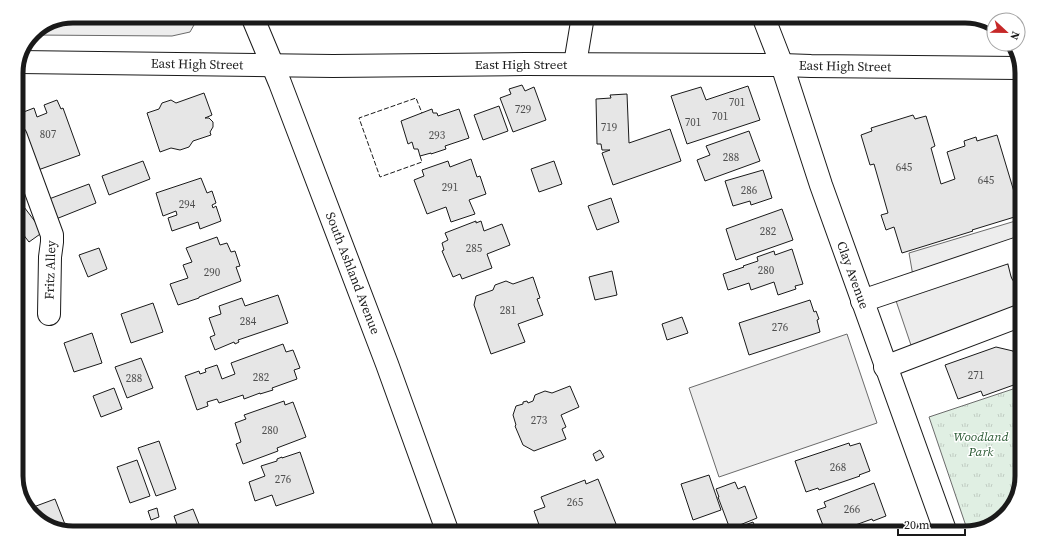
<svg xmlns="http://www.w3.org/2000/svg" width="1038" height="549" viewBox="0 0 1038 549" font-family="'Source Serif 4',serif">
  <style>
    .grass { fill: url(#grass-tufts); stroke: #6a6a6a }
    .parking { fill: #ededed; stroke: #6a6a6a }
    .building { fill: #e6e6e6; stroke: #1a1a1a }
    .lines { fill: none; stroke-linecap: round; stroke-linejoin: round }
    .minor-casing { stroke: #1a1a1a; stroke-width: 24 }
    .major-casing { stroke: #1a1a1a; stroke-width: 24 }
    .minor { stroke: #fff; stroke-width: 22 }
    .major { stroke: #fff; stroke-width: 22 }
    .fence { stroke: #1a1a1a; stroke-width: 1; stroke-dasharray: 5 2; stroke-linecap: butt }
    .labels { text-anchor: middle; dominant-baseline: central; stroke-width: 3; stroke-linejoin: round; paint-order: stroke }
    .number-label { font-size: 11px; fill: #4d4d4d }
    .street-label { font-size: 13px; fill: #1a1a1a; stroke: #fff }
    .park-label { font-size: 13px; font-style: italic; fill: #2b5a34; stroke: #fff }
    .rim { fill: none; stroke: #1a1a1a; stroke-width: 5 }
  </style>
  <defs>
    <pattern id="grass-tufts" width="24" height="20" patternUnits="userSpaceOnUse"><rect width="24" height="20" fill="#e0efe3"/><path d="M3 7l-1-3M5 7V3M7 7l1-3M15 17l-1-3M17 17v-4M19 17l1-3" fill="none" stroke="#c0ccc2"/></pattern>
  </defs>
  <rect width="100%" height="100%" fill="#fff"/>
  <polygon class="grass" points="1022,386 1022,476 1016,501 996,523 968,532 929,417"/>
  <g class="parking">
    <polygon points="73,16 199,16 190,32 172,36 32,35 33,33"/>
    <polygon points="1022,219 1022,318 915,357 890,283 913,276 909,253"/>
    <polygon points="847,334 877,423 719,477 689,388"/>
  </g>
  <g class="building">
    <polygon points="522,85 525,91 534,87 546,120 513,132 500,98 511,94 509,89"/>
    <polygon points="748,86 760,120 687,144 671,96 701,87 706,100"/>
    <polygon points="204,93 212,115 205,118 209,118 213,122 213,127 210,132 211,135 193,141 189,147 180,150 171,148 160,152 147,113 159,109 162,103 171,100 176,103"/>
    <polygon points="627,94 629,143 670,129 681,161 613,185 602,153 610,150 602,150 601,144 597,144 596,99 611,98 610,95"/>
    <polygon points="57,100 61,109 63,108 80,155 38,170 21,123 24,122 21,113 34,108 37,117 47,113 44,105"/>
    <polygon points="499,106 508,131 483,140 474,115"/>
    <polygon points="432,109 433,113 437,113 438,116 459,109 469,138 445,146 446,149 431,154 431,153 420,156 418,149 414,149 412,142 408,144 401,121"/>
    <polygon points="913,115 915,119 926,116 935,146 931,148 941,184 955,179 947,152 965,146 964,141 976,137 977,141 997,135 1021,215 972,230 973,231 902,253 894,227 886,230 881,215 888,213 874,164 870,165 861,135 872,131 871,128"/>
    <polygon points="749,131 760,161 705,181 697,160 710,155 706,146"/>
    <polygon points="16,155 27,190 16,194"/>
    <polygon points="471,159 477,177 480,176 486,194 469,200 475,214 451,222 446,207 427,214 414,180 424,176 422,170 448,161 450,167"/>
    <polygon points="143,161 150,179 109,195 102,176"/>
    <polygon points="554,161 562,184 539,192 531,169"/>
    <polygon points="763,170 772,198 751,205 750,201 733,206 725,181"/>
    <polygon points="201,178 207,193 212,191 216,203 212,205 213,208 216,206 221,221 200,229 198,222 172,231 168,218 177,215 176,211 163,216 156,193"/>
    <polygon points="89,184 96,203 56,219 49,199"/>
    <polygon points="611,198 619,222 597,230 588,206"/>
    <polygon points="21,203 43,232 29,242 16,225 16,207"/>
    <polygon points="782,209 793,240 736,260 726,229"/>
    <polygon points="476,221 476,223 481,221 484,231 502,224 510,245 487,254 492,268 462,279 460,274 453,277 442,251 444,250 442,243 448,240 445,233"/>
    <polygon points="217,237 220,245 227,243 231,252 235,251 240,266 236,267 241,281 199,297 199,298 178,305 170,284 188,278 183,265 192,262 186,248"/>
    <polygon points="99,248 107,269 88,277 79,255"/>
    <polygon points="792,249 803,284 795,286 796,289 778,295 774,282 751,290 749,283 728,290 723,274 744,267 743,266 758,261 757,257 774,251 775,255"/>
    <polygon points="612,271 617,295 595,300 589,277"/>
    <polygon points="533,277 540,298 537,299 543,315 518,324 525,342 491,354 474,305 476,296 493,290 495,285 506,281 513,284"/>
    <polygon points="278,295 288,323 238,340 239,342 235,344 234,342 215,350 210,337 215,335 209,318 221,314 219,306 242,298 245,306"/>
    <polygon points="810,300 814,312 816,311 819,319 817,320 820,332 749,355 739,323"/>
    <polygon points="153,303 163,332 131,343 121,314"/>
    <polygon points="682,317 688,333 667,340 662,324"/>
    <polygon points="21,331 23,340 16,341 16,332"/>
    <polygon points="92,333 102,363 74,372 64,343"/>
    <polygon points="283,344 286,352 293,350 300,368 294,370 297,379 272,388 273,390 260,394 260,393 244,399 243,395 219,403 217,399 207,402 208,406 197,410 185,376 199,371 200,374 206,372 205,369 217,365 222,379 235,374 231,363"/>
    <polygon points="996,347 1013,351 1016,360 1022,358 1022,382 983,396 981,391 958,399 945,365"/>
    <polygon points="141,358 153,388 127,398 115,367"/>
    <polygon points="570,386 579,407 561,415 566,427 562,429 566,439 534,451 523,445 515,426 516,425 513,415 516,406 523,404 523,402 527,401 528,403 533,401 535,395 545,391 552,393"/>
    <polygon points="114,388 122,409 101,417 93,396"/>
    <polygon points="284,401 285,405 293,402 306,437 277,448 278,451 243,464 236,444 241,442 235,423 246,419 244,415"/>
    <polygon points="159,441 176,489 156,496 138,448"/>
    <polygon points="849,443 850,446 860,443 870,471 859,475 860,476 819,490 818,488 806,492 795,461"/>
    <polygon points="600,450 604,457 596,461 593,454"/>
    <polygon points="300,452 314,493 276,506 272,495 255,501 249,482 265,476 261,466 277,461 277,459 282,457 282,458"/>
    <polygon points="137,460 150,496 130,503 117,467"/>
    <polygon points="709,475 721,510 693,520 681,484"/>
    <polygon points="598,479 616,524 592,533 542,533 534,511 545,507 541,497 585,480 586,484"/>
    <polygon points="735,482 738,489 745,486 757,518 730,529 718,497 719,497 716,489"/>
    <polygon points="874,483 886,516 873,521 872,519 836,532 835,531 831,533 826,533 817,510 826,507 824,502"/>
    <polygon points="55,499 68,532 48,527 28,509"/>
    <polygon points="157,508 159,517 151,520 148,511"/>
    <polygon points="193,509 201,529 190,533 180,533 174,516"/>
    <polygon points="753,522 758,533 735,533 734,529"/>
    <polygon points="881,525 883,533 857,533"/>
    <polygon points="727,527 729,533 711,533"/>
  </g>
  <g class="lines">
    <g class="minor-casing">
      <g id="minor">
        <polyline points="252,16 280,83 387,364 448,533"/>
        <polyline points="763,16 782,65 821,185 946,533"/>
        <polyline points="575,64 583,16"/>
        <polyline points="16,137 52,235 52,242 50,257 49,314"/>
        <polyline points="862,301 1016,249 1022,273"/>
        <polyline points="885,367 1022,315"/>
      </g>
    </g>
    <g class="major-casing">
      <polyline id="major" points="20,62 333,66 525,64 782,65 811,66 1021,68"/>
    </g>
    <use href="#minor" class="minor"/>
    <use href="#major" class="major"/>
    <polyline class="fence" points="420,156 422,162 380,177 359,118 416,98 422,113"/>
  </g>
  <g class="labels">
    <g class="number-label">
      <text x="737" y="102">701</text>
      <text x="523" y="109">729</text>
      <text x="720" y="116">701</text>
      <text x="693" y="122">701</text>
      <text x="609" y="127">719</text>
      <text x="48" y="134">807</text>
      <text x="437" y="135">293</text>
      <text x="731" y="157">288</text>
      <text x="904" y="167">645</text>
      <text x="986" y="180">645</text>
      <text x="450" y="187">291</text>
      <text x="749" y="190">286</text>
      <text x="187" y="204">294</text>
      <text x="768" y="231">282</text>
      <text x="474" y="248">285</text>
      <text x="766" y="270">280</text>
      <text x="212" y="272">290</text>
      <text x="508" y="310">281</text>
      <text x="248" y="321">284</text>
      <text x="780" y="327">276</text>
      <text x="976" y="375">271</text>
      <text x="261" y="377">282</text>
      <text x="134" y="378">288</text>
      <text x="539" y="420">273</text>
      <text x="270" y="430">280</text>
      <text x="838" y="467">268</text>
      <text x="283" y="479">276</text>
      <text x="575" y="502">265</text>
      <text x="852" y="509">266</text>
    </g>
    <g class="street-label">
      <text transform="translate(197 64) rotate(1)">East High Street</text>
      <text x="521" y="64">East High Street</text>
      <text transform="translate(845 66) rotate(1)">East High Street</text>
      <text transform="translate(50 270) rotate(-88)">Fritz Alley</text>
      <text transform="translate(353 273) rotate(69)">South Ashland Avenue</text>
      <text transform="translate(853 275) rotate(70)">Clay Avenue</text>
    </g>
    <g class="park-label">
      <text x="981" y="436">Woodland<tspan x="981" dy="15">Park</tspan></text>
    </g>
  </g>
  <path d="M0 0H1038V549H0ZM73 23H965A50 50 0 0 1 1015 73V476A50 50 0 0 1 965 526H73A50 50 0 0 1 23 476V73A50 50 0 0 1 73 23Z" fill="#fff" fill-rule="evenodd"/>
  <path class="rim" d="M73 23H965A50 50 0 0 1 1015 73V476A50 50 0 0 1 965 526H73A50 50 0 0 1 23 476V73A50 50 0 0 1 73 23Z"/>
  <g transform="translate(1006 32) rotate(112)"><circle r="19" fill="#ffffff" stroke="#a3a3a3"/>
  <path d="M0-3L7 15L0 10L-7 15Z" fill="#c62828"/>
  <text y="-6" font-size="11" font-weight="bold" text-anchor="middle" fill="#1a1a1a">N</text>
  </g>
  <path d="M898 529v6h67v-6" fill="none" stroke="#1a1a1a" stroke-width="2"/>
  <text x="904" y="529" font-size="12" fill="#1a1a1a" stroke="#ffffff" stroke-width="3" paint-order="stroke">20 m</text>
</svg>
